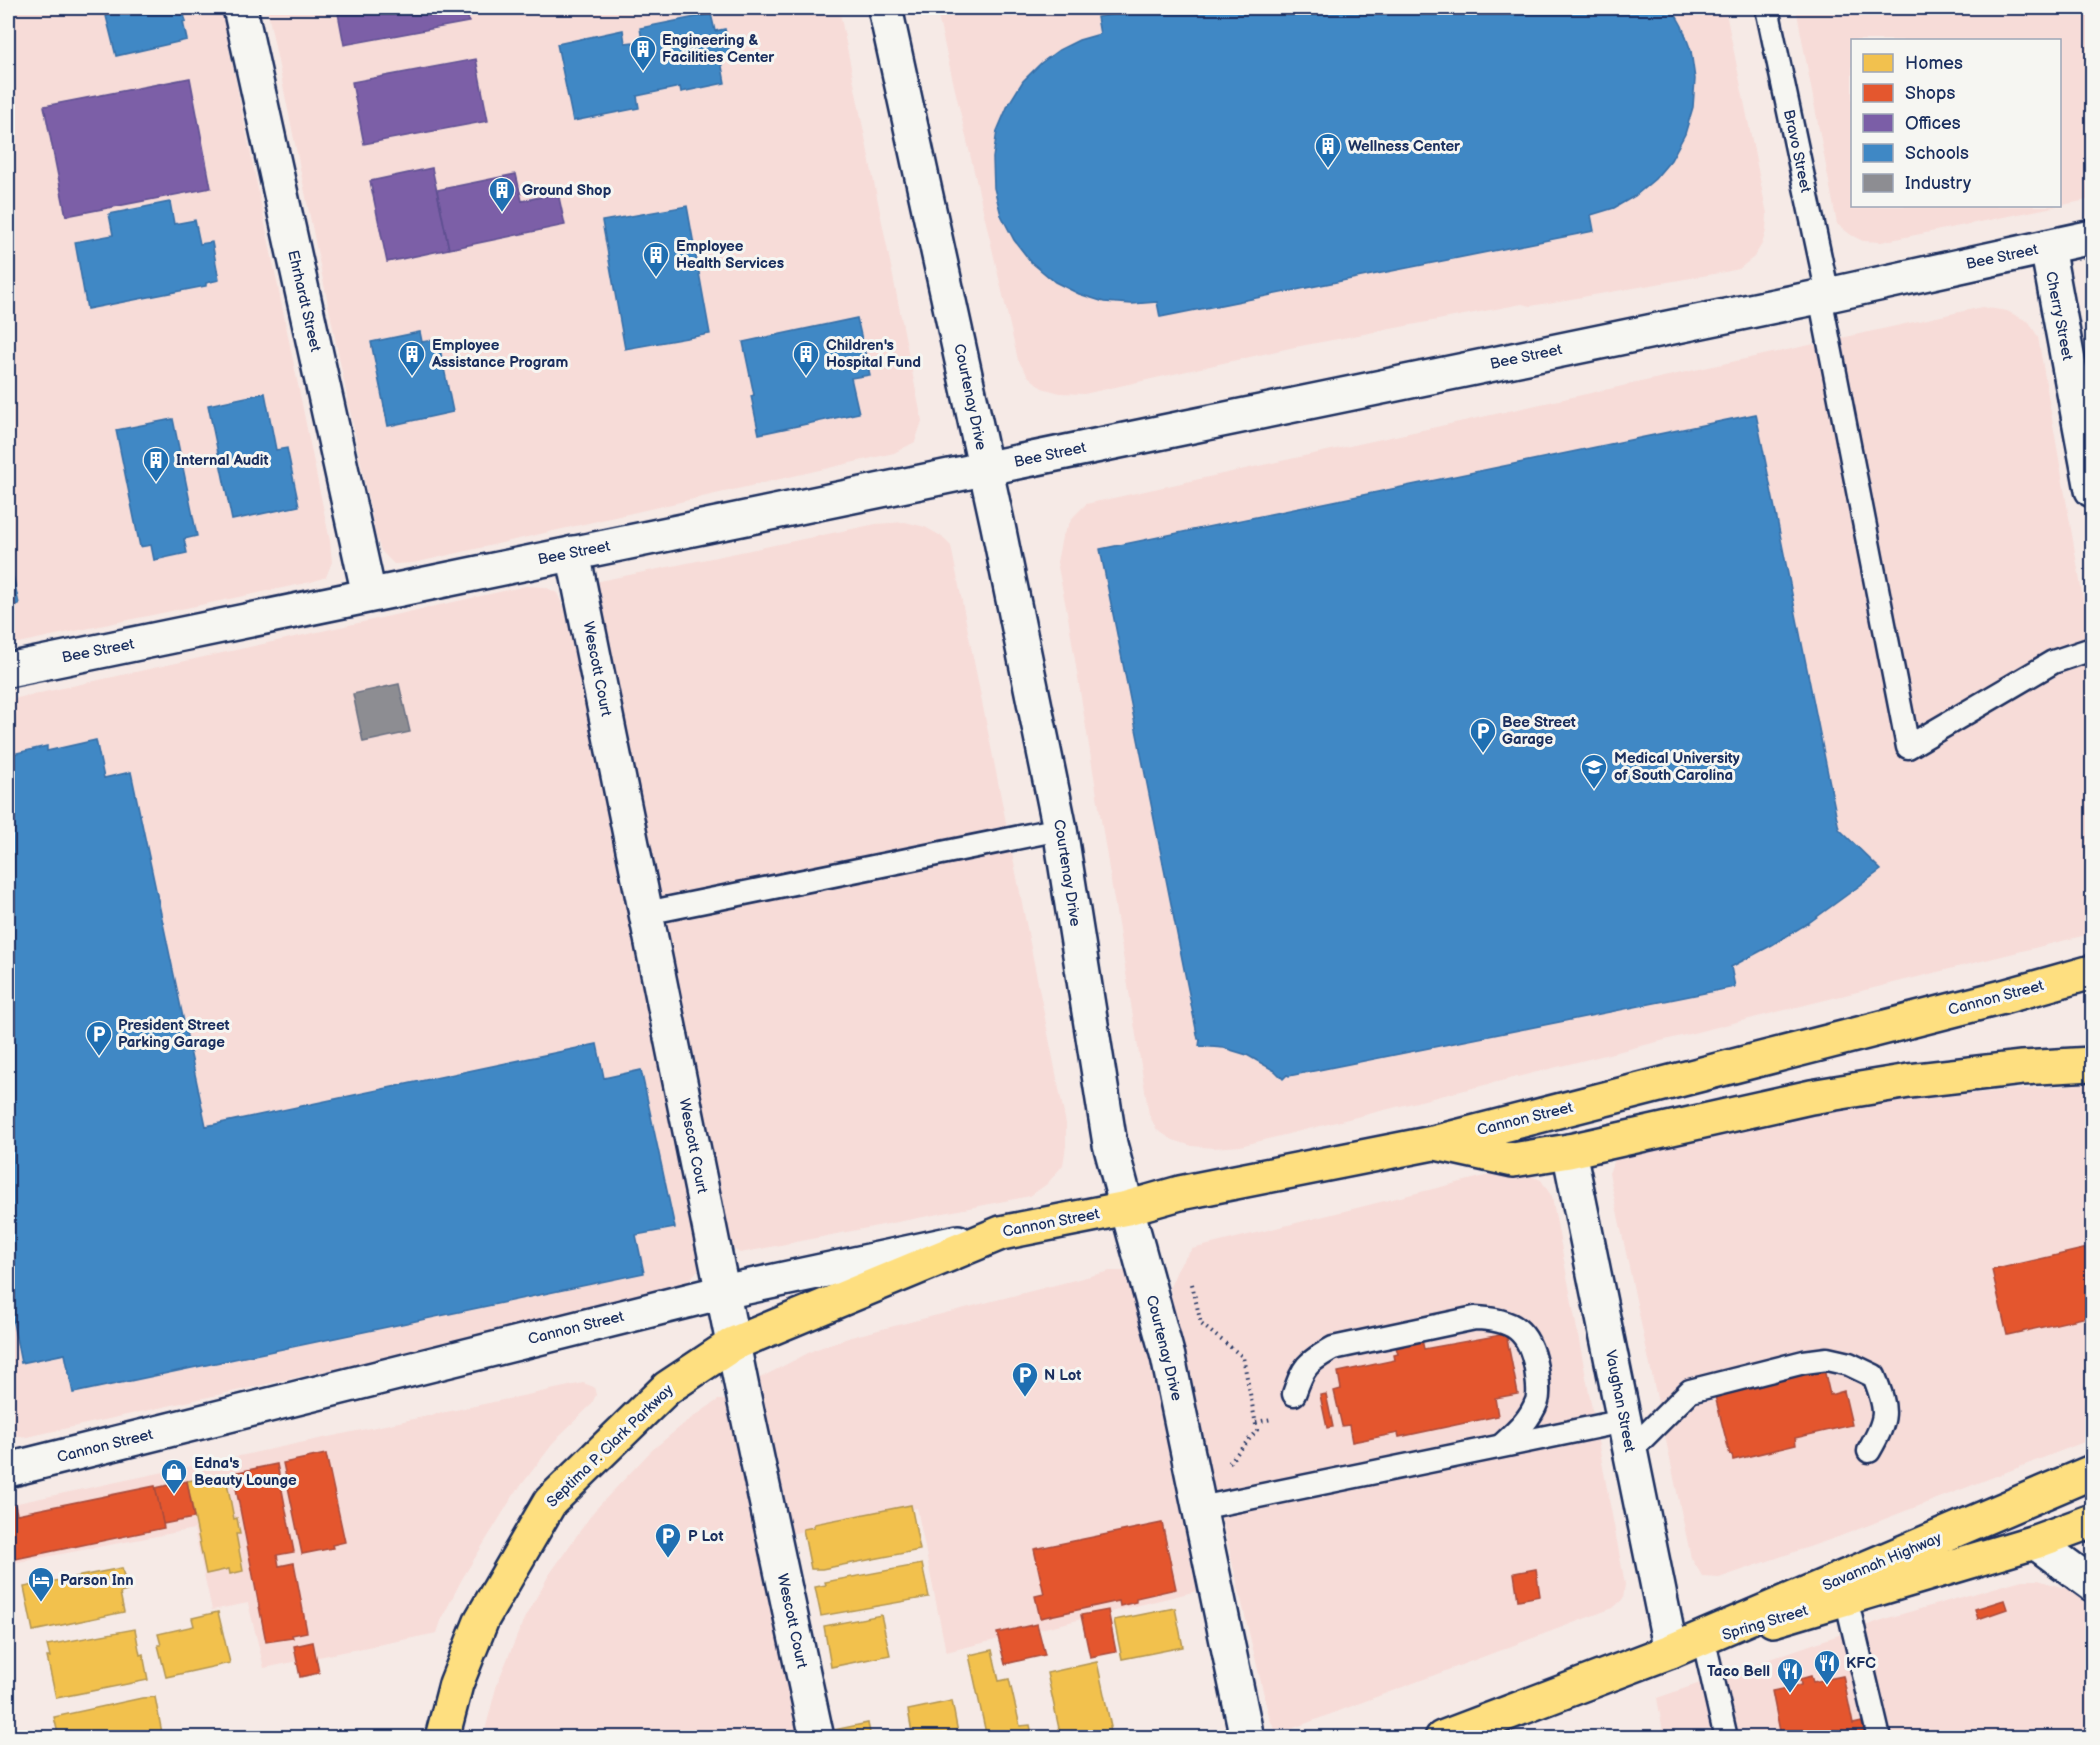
<svg xmlns="http://www.w3.org/2000/svg" width="2100" height="1745" viewBox="0 0 2100 1745" font-family="'Balsamiq Sans',sans-serif">
  <style>
    .built { fill: #f7dcd8; fill-rule: evenodd }
    .homes { fill: #f2c14e; stroke: #b29553; stroke-width: 1.5 }
    .shops { fill: #e4572e; stroke: #a84b3c; stroke-width: 1.5 }
    .offices { fill: #7b5ea7; stroke: #5e5091; stroke-width: 1.5 }
    .schools { fill: #3f88c5; stroke: #346da6; stroke-width: 1.5 }
    .industry { fill: #8d8d92; stroke: #6b7182; stroke-width: 1.5 }
    .lines { fill: none; stroke-linecap: round; stroke-linejoin: round }
    .lane-casing { stroke: #1b2f5e; stroke-width: 27 }
    .street-casing { stroke: #1b2f5e; stroke-width: 38 }
    .secondary-casing { stroke: #1b2f5e; stroke-width: 38 }
    .primary-casing { stroke: #1b2f5e; stroke-width: 38 }
    .highway-casing { stroke: #1b2f5e; stroke-width: 38 }
    .path { stroke: #1b2f5e; stroke-width: 4; stroke-dasharray: 1.5 4.5; stroke-linecap: butt }
    .lane { stroke: #f6f6f2; stroke-width: 22 }
    .street { stroke: #f6f6f2; stroke-width: 33 }
    .secondary { stroke: #f6f6f2; stroke-width: 33 }
    .primary { stroke: #fedf80; stroke-width: 33 }
    .highway { stroke: #fedf80; stroke-width: 33 }
    .labels { text-anchor: middle; dominant-baseline: central; stroke-width: 6; stroke-linejoin: round; paint-order: stroke }
    .poi-label { font-size: 15px; font-weight: bold; fill: #1b2f5e; stroke: #f6f6f2; text-anchor: start }
    .street-label { font-size: 15px; fill: #1b2f5e; stroke: #f6f6f2 }
  </style>
  <rect width="100%" height="100%" fill="#f6eae6"/>
  <filter id="ink" filterUnits="userSpaceOnUse"><feTurbulence type="fractalNoise" baseFrequency=".0167" numOctaves="2"/><feDisplacementMap in="SourceGraphic" scale="12" xChannelSelector="R" yChannelSelector="G"/><feConvolveMatrix kernelMatrix="1 2 1 2 8 2 1 2 1" color-interpolation-filters="sRGB"/></filter>
  <g filter="url(#ink)">
    <g class="built">
      <polygon points="8,8 221,8 330,541 332,562 326,577 311,582 8,645"/>
      <polygon points="267,8 839,8 922,421 915,442 894,453 414,563 394,564 381,551 376,537"/>
      <polygon points="936,8 1725,8 1767,214 1766,231 1762,244 1754,257 1739,269 1725,272 1531,306 1522,304 1290,348 1084,394 1060,393 1042,388 1028,376 1018,360"/>
      <path d="M 1796,8 L 2092,8 L 2092,199 L 1881,242 L 1863,241 L 1851,235 L 1837,224 ZM 1852,40 L 2060,40 L 2060,206 L 1852,206 Z"/>
      <polygon points="1982,307 2007,311 2029,322 2038,337 2092,651 2092,929 2086,935 1240,1146 1213,1148 1192,1146 1173,1140 1157,1130 1149,1115 1068,617 1057,562 1062,537 1073,517 1086,504"/>
      <polygon points="905,522 925,527 941,536 951,546 1066,1124 1066,1146 1063,1165 1047,1184 1030,1196 740,1253 728,1246 595,582 876,524"/>
      <polygon points="526,586 545,587 557,593 565,610 700,1247 700,1268 684,1285 666,1296 27,1437 8,1435 8,700"/>
      <polygon points="2092,1083 2092,1439 1838,1537 1719,1578 1703,1577 1691,1558 1609,1173 1619,1151 1730,1118 1956,1095"/>
      <polygon points="1497,1173 1526,1174 1541,1180 1552,1197 1625,1584 1623,1599 1613,1608 1291,1729 1275,1729 1270,1720 1173,1316 1170,1287 1179,1266 1192,1249"/>
      <polygon points="1110,1271 1126,1271 1133,1278 1197,1591 946,1652 917,1508 790,1534 759,1387 760,1378 814,1350 851,1337"/>
      <polygon points="583,1383 594,1387 596,1395 591,1405 558,1437 513,1496 462,1579 442,1618 437,1633 264,1668 248,1603 212,1610 194,1529 8,1564 8,1505"/>
      <polygon points="718,1400 727,1400 733,1409 803,1732 779,1738 483,1738 497,1684 524,1619 549,1575 594,1511 651,1451 686,1422"/>
      <polygon points="2022,1580 2038,1580 2071,1590 2092,1609 2092,1737 1664,1737 1657,1698 1888,1618"/>
    </g>
    <g class="homes">
      <polygon points="217,1476 217,1479 226,1477 234,1519 237,1518 240,1534 236,1534 243,1571 230,1574 229,1569 206,1574 187,1481"/>
      <polygon points="911,1505 920,1550 822,1569 811,1569 803,1529 814,1527 814,1524"/>
      <polygon points="922,1564 929,1597 821,1616 815,1587 826,1585 825,1582"/>
      <polygon points="122,1568 127,1591 120,1593 124,1612 33,1631 24,1587"/>
      <polygon points="1175,1608 1183,1647 1122,1659 1114,1620"/>
      <polygon points="218,1612 230,1663 166,1677 158,1645 161,1645 158,1634 194,1626 192,1618"/>
      <polygon points="881,1615 890,1655 831,1667 824,1626"/>
      <polygon points="135,1629 140,1655 143,1654 148,1680 56,1698 47,1657 50,1657 47,1645"/>
      <polygon points="992,1650 999,1681 1009,1679 1020,1726 1030,1725 1033,1738 987,1738 969,1655"/>
      <polygon points="1097,1662 1111,1727 1109,1727 1111,1737 1061,1738 1047,1673"/>
      <polygon points="155,1697 163,1738 59,1738 54,1717 142,1698"/>
      <polygon points="952,1701 959,1738 913,1738 908,1710"/>
      <polygon points="868,1723 871,1738 836,1738 834,1730"/>
    </g>
    <g class="shops">
      <polygon points="2092,1247 2092,1316 2007,1335 1992,1270"/>
      <polygon points="1506,1334 1518,1394 1495,1398 1498,1416 1399,1437 1398,1433 1352,1442 1349,1425 1342,1426 1334,1391 1341,1389 1338,1372 1395,1360 1394,1355 1398,1354 1394,1340 1421,1335 1424,1349"/>
      <polygon points="1824,1369 1830,1395 1844,1391 1852,1425 1795,1438 1796,1445 1733,1460 1732,1455 1730,1455 1715,1396 1761,1385 1759,1376 1768,1374 1770,1382"/>
      <polygon points="1326,1394 1333,1427 1327,1428 1320,1395"/>
      <polygon points="326,1454 345,1542 332,1545 333,1548 302,1554 283,1463"/>
      <polygon points="277,1464 294,1552 277,1555 279,1566 294,1563 307,1632 292,1635 293,1638 266,1642 233,1473"/>
      <polygon points="187,1481 194,1518 163,1524 155,1488"/>
      <polygon points="155,1486 164,1528 10,1560 8,1553 8,1506 15,1505 17,1514"/>
      <polygon points="1162,1523 1176,1589 1136,1598 1136,1602 1120,1606 1119,1601 1040,1618 1035,1596 1044,1594 1034,1549"/>
      <polygon points="1536,1569 1540,1596 1518,1600 1514,1573"/>
      <polygon points="2004,1600 2007,1609 1978,1619 1975,1609"/>
      <polygon points="1108,1610 1116,1652 1090,1657 1081,1615"/>
      <polygon points="1037,1624 1045,1655 1005,1664 997,1633"/>
      <polygon points="313,1642 319,1673 300,1677 294,1646"/>
      <polygon points="1811,1676 1813,1682 1843,1676 1853,1724 1862,1722 1865,1738 1777,1738 1781,1736 1772,1691 1801,1685 1800,1679"/>
    </g>
    <g class="offices">
      <polygon points="337,8 466,8 469,22 344,45"/>
      <polygon points="476,59 488,121 364,144 352,82"/>
      <polygon points="190,78 211,188 66,216 44,106"/>
      <polygon points="432,168 449,249 387,262 370,181"/>
      <polygon points="516,174 522,201 558,193 565,225 449,249 437,190"/>
    </g>
    <g class="schools">
      <polygon points="104,8 179,8 181,15 184,14 185,18 186,21 183,22 187,40 116,56"/>
      <polygon points="1154,8 1672,8 1682,26 1691,51 1695,79 1693,107 1685,134 1671,160 1655,179 1635,196 1614,208 1591,215 1594,231 1160,317 1157,302 1132,304 1104,302 1079,294 1055,282 1031,262 1014,240 1001,215 994,188 993,158 997,131 1008,105 1023,81 1041,63 1059,50 1079,40 1100,34 1097,17"/>
      <polygon points="711,14 715,31 725,29 731,59 721,61 725,83 681,92 680,87 637,96 639,108 573,121 557,44 623,30 625,43 633,42 636,54 644,53 640,28"/>
      <polygon points="170,202 174,224 195,220 200,244 212,242 219,280 206,283 206,286 87,309 75,242 113,235 109,214"/>
      <polygon points="687,206 710,334 625,349 602,221"/>
      <polygon points="857,318 870,375 851,378 859,413 759,434 751,396 754,395 743,342"/>
      <polygon points="420,332 422,342 438,339 453,412 388,426 371,342"/>
      <polygon points="265,393 276,450 287,448 299,506 232,520 208,405"/>
      <polygon points="1756,414 1839,829 1881,870 1810,922 1772,945 1731,967 1735,987 1289,1076 1287,1075 1283,1079 1275,1071 1247,1055 1224,1048 1199,1046 1200,1039 1198,1039 1100,549"/>
      <polygon points="173,419 197,536 184,539 187,553 154,560 151,545 140,547 116,430"/>
      <polygon points="8,551 19,604 8,607"/>
      <polygon points="96,740 104,778 131,772 206,1126 597,1044 604,1078 641,1070 675,1228 636,1235 644,1273 73,1393 65,1354 21,1363 8,1297 8,755 47,746 47,751"/>
    </g>
    <polygon class="industry" points="399,684 410,732 363,742 353,694"/>
    <g class="lines">
      <g class="lane-casing">
        <g id="lane">
          <polyline points="1767,8 1828,295"/>
          <polyline points="1820,296 1908,747 2053,662 2092,649"/>
          <polyline points="646,913 1060,829"/>
          <path d="M 1294,1394 C 1304,1366 1306,1363 1333,1348 L 1475,1318 C 1513,1319 1529,1330 1536,1368 C 1537,1378 1540,1392 1537,1401 C 1530,1420 1516,1432 1502,1445"/>
          <path d="M 1630,1451 L 1690,1391 L 1804,1362 L 1827,1359 L 1849,1364 L 1874,1376 C 1888,1411 1888,1418 1869,1451"/>
          <polyline points="1200,1508 1624,1421"/>
          <polyline points="1846,1598 1879,1738"/>
          <polyline points="1704,1641 1726,1738"/>
        </g>
      </g>
      <g class="street-casing">
        <g id="street">
          <polyline points="240,8 369,595"/>
          <polyline points="2047,247 2092,490"/>
          <polyline points="573,553 743,1393 817,1738"/>
          <polyline points="1569,1151 1671,1651"/>
          <polyline points="1127,1208 1168,1357 1247,1738"/>
        </g>
      </g>
      <g class="secondary-casing">
        <g id="secondary">
          <polyline points="885,8 998,526 1060,829 1110,1144 1127,1208"/>
          <polyline points="8,670 1828,295 2092,237"/>
          <polyline points="8,1470 723,1292 958,1242"/>
          <polyline points="2035,1542 2092,1584"/>
        </g>
      </g>
      <g class="primary-casing">
        <polyline id="primary" points="1773,1620 2035,1542 2092,1521"/>
      </g>
      <g class="highway-casing">
        <g id="highway">
          <polyline points="1440,1144 1513,1160 1569,1151 1811,1097 1909,1081 2022,1068 2092,1064"/>
          <polyline points="442,1738 456,1684 482,1619 550,1502 667,1388 733,1344 1001,1233 1127,1208 1180,1193 1433,1143 2003,997 2092,972"/>
          <polyline points="1442,1738 1671,1651 2092,1472"/>
        </g>
      </g>
      <g class="path">
        <polyline points="1192,1284 1201,1324 1243,1357 1257,1430 1229,1463"/>
        <polyline points="1256,1422 1272,1419"/>
      </g>
      <use href="#lane" class="lane"/>
      <use href="#street" class="street"/>
      <use href="#secondary" class="secondary"/>
      <use href="#primary" class="primary"/>
      <use href="#highway" class="highway"/>
    </g>
  </g>
  <defs>
    <g id="building-pin" transform="scale(1.35)"><path d="M0 17L-7.5 6A9.5 9.5 0 1 1 7.5 6Z" fill="#1f6fb2" stroke="#f6f6f2"/><path d="M-4-6H4V6H1V3H-1V6H-4ZM-2.5-4.3h1.7v1.8h-1.7ZM.8-4.3h1.7v1.8H.8ZM-2.5-1h1.7V.8h-1.7ZM.8-1h1.7V.8H.8Z" fill="#fff"/></g>
    <g id="parking-pin" transform="scale(1.35)"><path d="M0 17L-7.5 6A9.5 9.5 0 1 1 7.5 6Z" fill="#1f6fb2" stroke="#f6f6f2"/><path d="M-3.5-5.5H1a3.5 3.5 0 0 1 0 7H-1V5.5H-3.5ZM-1-3.4V-.6H.8a1.4 1.4 0 0 0 0-2.8Z" fill="#fff"/></g>
    <g id="university-pin" transform="scale(1.35)"><path d="M0 17L-7.5 6A9.5 9.5 0 1 1 7.5 6Z" fill="#1f6fb2" stroke="#f6f6f2"/><path d="M0-5L7-2L0 1L-7-2ZM-4 1L0 2.5L4 1V4Q0 6-4 4Z" fill="#fff"/></g>
    <g id="shop-pin" transform="scale(1.35)"><path d="M0 17L-7.5 6A9.5 9.5 0 1 1 7.5 6Z" fill="#1f6fb2" stroke="#f6f6f2"/><path d="M-5-2.5h2.3a2.7 3.5 0 0 1 5.4 0H5L5.5 6h-11ZM-1.5-2.5h3a1.5 2.3 0 0 0-3 0Z" fill="#fff"/></g>
    <g id="hotel-pin" transform="scale(1.35)"><path d="M0 17L-7.5 6A9.5 9.5 0 1 1 7.5 6Z" fill="#1f6fb2" stroke="#f6f6f2"/><path d="M-6-4.5h1.5V1H6V5H4.5V3h-9V5H-6ZM-4 0a1.8 1.8 0 1 1 3.6 0ZM.5 0V-2.5h3Q6-2.5 6 0Z" fill="#fff"/></g>
    <g id="restaurant-pin" transform="scale(1.35)"><path d="M0 17L-7.5 6A9.5 9.5 0 1 1 7.5 6Z" fill="#1f6fb2" stroke="#f6f6f2"/><path d="M-5-6h1v4h1v-4h1v4h1v-4h1v5L-1.5 .5V6h-2V.5L-5-1ZM5-6V6H3V1.5H1.5Q1.5-4 5-6Z" fill="#fff"/></g>
  </defs>
  <g fill-rule="evenodd">
    <use href="#building-pin" x="643" y="49"/>
    <use href="#building-pin" x="1328" y="146"/>
    <use href="#building-pin" x="502" y="190"/>
    <use href="#building-pin" x="656" y="255"/>
    <use href="#building-pin" x="412" y="354"/>
    <use href="#building-pin" x="806" y="354"/>
    <use href="#building-pin" x="156" y="460"/>
    <use href="#parking-pin" x="1483" y="731"/>
    <use href="#university-pin" x="1594" y="767"/>
    <use href="#parking-pin" x="99" y="1034"/>
    <use href="#parking-pin" x="1025" y="1375"/>
    <use href="#shop-pin" x="174" y="1472"/>
    <use href="#parking-pin" x="668" y="1536"/>
    <use href="#hotel-pin" x="41" y="1580"/>
    <use href="#restaurant-pin" x="1827" y="1663"/>
    <use href="#restaurant-pin" x="1790" y="1671"/>
  </g>
  <g class="labels">
    <g class="poi-label">
      <text x="662" y="40">Engineering &amp;<tspan x="662" dy="17">Facilities Center</tspan></text>
      <text x="1348" y="146">Wellness Center</text>
      <text x="522" y="190">Ground Shop</text>
      <text x="676" y="246">Employee<tspan x="676" dy="17">Health Services</tspan></text>
      <text x="432" y="345">Employee<tspan x="432" dy="17">Assistance Program</tspan></text>
      <text x="826" y="345">Children's<tspan x="826" dy="17">Hospital Fund</tspan></text>
      <text x="176" y="460">Internal Audit</text>
      <text x="1502" y="722">Bee Street<tspan x="1502" dy="17">Garage</tspan></text>
      <text x="1614" y="758">Medical University<tspan x="1614" dy="17">of South Carolina</tspan></text>
      <text x="118" y="1025">President Street<tspan x="118" dy="17">Parking Garage</tspan></text>
      <text x="1044" y="1375">N Lot</text>
      <text x="194" y="1463">Edna's<tspan x="194" dy="17">Beauty Lounge</tspan></text>
      <text x="688" y="1536">P Lot</text>
      <text x="60" y="1580">Parson Inn</text>
      <text x="1846" y="1663">KFC</text>
      <text x="1770" y="1671" text-anchor="end">Taco Bell</text>
    </g>
    <g class="street-label">
      <text transform="translate(1797 151) rotate(78)">Bravo Street</text>
      <text transform="translate(2002 257) rotate(-12)">Bee Street</text>
      <text transform="translate(304 301) rotate(77)">Ehrhardt Street</text>
      <text transform="translate(2059 316) rotate(79)">Cherry Street</text>
      <text transform="translate(1526 357) rotate(-12)">Bee Street</text>
      <text transform="translate(970 397) rotate(78)">Courtenay Drive</text>
      <text transform="translate(1050 455) rotate(-12)">Bee Street</text>
      <text transform="translate(574 553) rotate(-11)">Bee Street</text>
      <text transform="translate(98 651) rotate(-11)">Bee Street</text>
      <text transform="translate(597 669) rotate(79)">Wescott Court</text>
      <text transform="translate(1067 873) rotate(81)">Courtenay Drive</text>
      <text transform="translate(1996 998) rotate(-15)">Cannon Street</text>
      <text transform="translate(1525 1119) rotate(-14)">Cannon Street</text>
      <text transform="translate(693 1146) rotate(79)">Wescott Court</text>
      <text transform="translate(1051 1223) rotate(-11)">Cannon Street</text>
      <text transform="translate(576 1328) rotate(-14)">Cannon Street</text>
      <text transform="translate(1164 1348) rotate(76)">Courtenay Drive</text>
      <text transform="translate(1620 1401) rotate(79)">Vaughan Street</text>
      <text transform="translate(105 1446) rotate(-14)">Cannon Street</text>
      <text transform="translate(610 1446) rotate(-44)">Septima P. Clark Parkway</text>
      <text transform="translate(1882 1562) rotate(-23)">Savannah Highway</text>
      <text transform="translate(792 1621) rotate(78)">Wescott Court</text>
      <text transform="translate(1765 1623) rotate(-17)">Spring Street</text>
    </g>
  </g>
  <rect width="2100" height="1745" fill="none" stroke="#f6f6f2" stroke-width="30"/>
  <rect x="15" y="15" width="2070" height="1715" fill="none" stroke="#1b2f5e" stroke-width="2" filter="url(#ink)"/>
  <rect x="1851" y="39" width="210" height="168" fill="#f6f6f2" stroke="#9ea6b7" stroke-width="1.5"/>
  <rect x="1863" y="54" width="30" height="18" fill="#f2c14e" stroke="#9ea6b7" stroke-width="1.5"/>
  <text x="1905" y="69" font-size="18" fill="#1b2f5e">Homes</text>
  <rect x="1863" y="84" width="30" height="18" fill="#e4572e" stroke="#9ea6b7" stroke-width="1.5"/>
  <text x="1905" y="99" font-size="18" fill="#1b2f5e">Shops</text>
  <rect x="1863" y="114" width="30" height="18" fill="#7b5ea7" stroke="#9ea6b7" stroke-width="1.5"/>
  <text x="1905" y="129" font-size="18" fill="#1b2f5e">Offices</text>
  <rect x="1863" y="144" width="30" height="18" fill="#3f88c5" stroke="#9ea6b7" stroke-width="1.5"/>
  <text x="1905" y="159" font-size="18" fill="#1b2f5e">Schools</text>
  <rect x="1863" y="174" width="30" height="18" fill="#8d8d92" stroke="#9ea6b7" stroke-width="1.5"/>
  <text x="1905" y="189" font-size="18" fill="#1b2f5e">Industry</text>
</svg>
